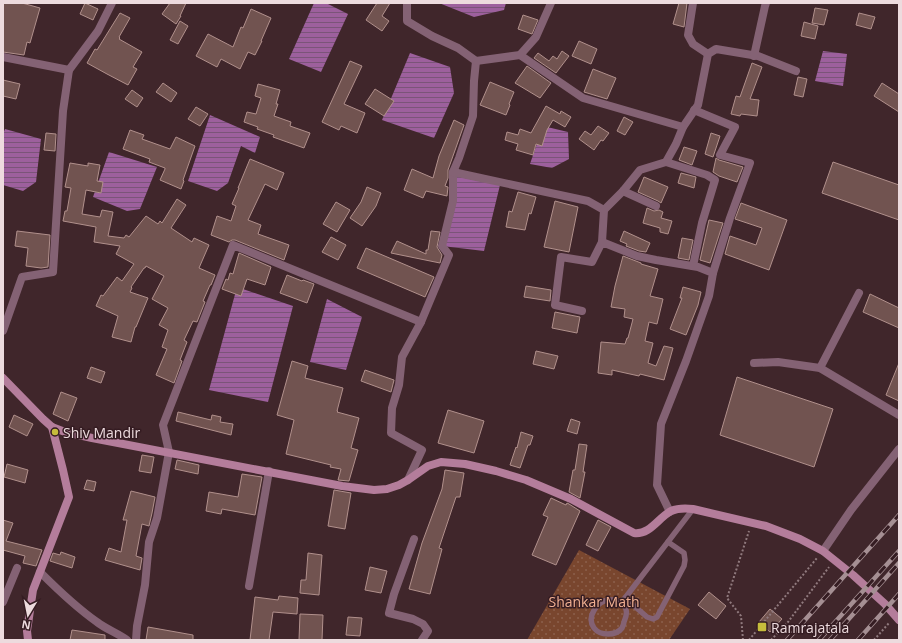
<svg xmlns="http://www.w3.org/2000/svg" width="902" height="643" viewBox="0 0 902 643" font-family="'Open Sans',sans-serif">
  <style>
    .park { fill: url(#park-dots) }
    .water { fill: url(#water-rules) }
    .building { fill: #715350; stroke: #b1908c }
    .lines { fill: none; stroke-linecap: round; stroke-linejoin: round }
    .path { stroke: #907a7e; stroke-width: 2; stroke-dasharray: 2 2; stroke-linecap: butt }
    .lane { stroke: #846274; stroke-width: 5.5 }
    .street { stroke: #846274; stroke-width: 8 }
    .secondary { stroke: #b47d9b; stroke-width: 8 }
    .rail-casing { stroke: #a58f93; stroke-width: 4.5 }
    .rail { stroke: #351c22; stroke-width: 3; stroke-dasharray: 9; stroke-linecap: butt }
    .poi-dot { fill: #c6bc3c; stroke: #351c22; stroke-width: 1.5 }
    .labels { text-anchor: middle; dominant-baseline: central; stroke-width: 3; stroke-linejoin: round; paint-order: stroke }
    .poi-label { font-size: 14px; fill: #eddbde; stroke: #351c22; text-anchor: start }
    .park-label { font-size: 14px; fill: #f1b092; stroke: #351c22 }
  </style>
  <defs>
    <pattern id="park-dots" width="8" height="8" patternUnits="userSpaceOnUse"><rect width="8" height="8" fill="#79462e"/><path d="M2 2h.1M6 6h.1" fill="none" stroke="#8c604c" stroke-width="1.8" stroke-linecap="round"/></pattern>
    <pattern id="water-rules" width="6" height="5" patternUnits="userSpaceOnUse"><rect width="6" height="5" fill="#9d609d"/><path d="M0 2.5h6" fill="none" stroke="#7b5479"/></pattern>
  </defs>
  <rect width="100%" height="100%" fill="#40262b"/>
  <polygon class="park" points="579,550 690,609 669,640 527,640"/>
  <g class="water">
    <polygon points="314,3 326,3 348,14 321,72 289,59"/>
    <polygon points="439,3 506,3 504,10 474,17"/>
    <polygon points="823,51 847,54 843,86 815,81"/>
    <polygon points="410,53 450,67 454,93 434,138 382,120"/>
    <polygon points="210,115 260,137 255,153 241,146 228,183 217,191 188,181"/>
    <polygon points="543,126 568,132 569,159 552,168 530,164"/>
    <polygon points="5,129 41,139 36,182 23,191 3,185 3,134"/>
    <polygon points="109,152 157,167 140,209 127,211 93,197"/>
    <polygon points="449,175 500,185 484,251 442,246 453,201"/>
    <polygon points="237,287 293,306 268,402 209,390"/>
    <polygon points="327,299 362,317 346,370 310,362"/>
  </g>
  <g class="building">
    <polygon points="3,3 22,3 40,8 30,43 27,42 24,55 3,52"/>
    <polygon points="85,3 98,9 93,20 80,14"/>
    <polygon points="170,3 186,3 180,16 181,16 176,24 162,14"/>
    <polygon points="377,3 390,3 382,16 389,21 382,31 366,20"/>
    <polygon points="679,3 687,3 684,27 673,24"/>
    <polygon points="815,8 828,10 824,25 812,23"/>
    <polygon points="251,9 271,18 261,41 262,41 255,55 248,52 240,69 221,59 217,67 196,56 208,34 233,47 241,27 243,28"/>
    <polygon points="120,13 130,18 119,37 120,38 119,39 142,52 133,67 137,69 128,85 107,74 87,63 95,49 97,50 110,29"/>
    <polygon points="859,13 875,17 871,29 856,25"/>
    <polygon points="523,15 538,20 532,34 518,29"/>
    <polygon points="180,21 188,26 178,44 170,40"/>
    <polygon points="804,22 818,26 815,39 801,36"/>
    <polygon points="579,41 597,49 591,64 572,56"/>
    <polygon points="562,51 569,56 556,73 534,58 538,53 549,61 553,56 557,59"/>
    <polygon points="350,61 362,66 344,104 365,113 357,133 341,126 339,130 322,122"/>
    <polygon points="752,63 762,67 750,99 759,100 757,116 741,114 740,116 731,114 736,96 740,97"/>
    <polygon points="527,66 551,83 540,98 515,83"/>
    <polygon points="593,69 616,78 607,99 584,92"/>
    <polygon points="798,77 807,79 803,97 794,95"/>
    <polygon points="3,80 20,84 16,99 3,96"/>
    <polygon points="490,82 514,92 509,104 510,105 506,115 480,105"/>
    <polygon points="163,83 177,93 171,102 156,92"/>
    <polygon points="882,83 899,94 899,112 874,96"/>
    <polygon points="258,84 280,90 276,104 278,104 274,116 291,122 290,126 310,133 304,148 273,137 274,135 257,129 258,127 244,122 247,112 256,114 261,98 255,96"/>
    <polygon points="375,89 394,101 384,116 365,104"/>
    <polygon points="132,90 143,98 137,107 125,99"/>
    <polygon points="546,106 560,114 561,111 571,117 565,127 553,120 547,130 542,146 536,144 533,155 516,150 518,144 505,140 507,132 518,135 520,129 531,133"/>
    <polygon points="196,107 208,114 200,126 188,119"/>
    <polygon points="624,117 633,122 625,135 617,131"/>
    <polygon points="454,120 464,125 448,170 448,178 445,186 448,187 447,196 426,191 423,198 404,190 412,169 433,178 439,156"/>
    <polygon points="598,126 609,133 603,141 601,140 594,150 579,139 585,131 591,135"/>
    <polygon points="130,130 144,135 142,139 170,149 176,137 195,146 183,180 184,181 181,189 160,180 165,169 165,168 149,162 150,159 123,149"/>
    <polygon points="46,133 56,134 55,151 44,150"/>
    <polygon points="711,133 720,136 713,157 705,154"/>
    <polygon points="684,147 697,151 692,165 679,160"/>
    <polygon points="716,158 719,160 743,167 737,182 719,176 713,172"/>
    <polygon points="250,159 284,173 277,190 265,184 248,220 261,225 258,234 289,245 284,260 235,240 232,240 229,242 211,235 217,216 231,221 236,206 232,204 239,188 238,188"/>
    <polygon points="833,162 899,185 899,220 822,193"/>
    <polygon points="70,163 88,166 88,163 100,165 97,181 103,182 101,193 86,190 82,214 100,217 102,210 113,212 108,236 124,238 126,235 129,237 146,216 158,224 160,221 162,223 177,199 186,205 171,228 192,242 194,238 209,245 199,268 215,275 211,285 210,285 203,301 205,302 197,322 193,321 184,340 187,342 180,360 182,361 174,383 156,375 167,349 162,347 168,330 159,325 168,308 152,299 164,276 146,266 145,268 144,268 131,287 132,288 130,292 148,298 136,327 135,327 131,342 112,337 118,316 96,306 101,295 103,296 117,277 122,281 134,264 116,254 120,246 94,242 96,227 63,221 65,211 67,211 71,188 65,187"/>
    <polygon points="681,173 696,177 694,188 678,183"/>
    <polygon points="644,177 668,187 661,203 658,201 638,192"/>
    <polygon points="367,187 381,193 376,206 362,226 350,218 361,202"/>
    <polygon points="518,192 536,197 531,214 529,213 525,230 506,227 509,211 512,212"/>
    <polygon points="555,201 578,207 569,252 544,247"/>
    <polygon points="336,202 350,210 337,232 323,224"/>
    <polygon points="741,203 787,220 769,270 725,254 730,236 756,245 762,228 735,219"/>
    <polygon points="647,208 654,211 659,210 663,212 661,218 672,221 668,234 660,232 660,228 643,223"/>
    <polygon points="709,220 723,223 710,263 700,260"/>
    <polygon points="17,231 50,235 48,267 41,268 26,266 28,248 15,246"/>
    <polygon points="431,231 440,232 437,247 442,255 440,263 391,253 397,241 426,254 426,250 428,250"/>
    <polygon points="624,231 650,243 646,252 639,251 626,246 627,244 620,241"/>
    <polygon points="331,237 346,245 338,260 322,252"/>
    <polygon points="682,238 693,240 689,260 678,258"/>
    <polygon points="366,248 434,277 425,297 357,268"/>
    <polygon points="239,253 271,267 265,285 247,279 241,296 222,289 226,279 228,280 230,273 233,274"/>
    <polygon points="623,256 641,263 641,264 658,269 650,296 663,299 657,324 649,322 645,341 653,343 648,363 656,366 664,346 673,348 664,380 640,374 639,376 612,370 612,375 598,373 601,342 625,344 627,338 628,338 633,319 624,317 625,309 611,307 615,286"/>
    <polygon points="287,275 302,281 303,280 314,284 307,303 280,293"/>
    <polygon points="526,286 551,290 550,301 524,297"/>
    <polygon points="683,287 701,292 698,305 686,335 670,329 682,298 680,298"/>
    <polygon points="870,294 899,308 899,328 863,312"/>
    <polygon points="555,312 580,317 577,333 552,328"/>
    <polygon points="536,351 558,356 554,369 533,364"/>
    <polygon points="292,361 308,366 305,378 343,388 337,411 338,411 337,412 359,418 351,448 358,450 349,481 338,480 341,469 330,467 331,465 286,454 294,420 277,415"/>
    <polygon points="899,363 899,401 886,395"/>
    <polygon points="91,367 105,372 101,383 87,378"/>
    <polygon points="365,370 394,380 391,392 361,381"/>
    <polygon points="737,377 833,409 814,467 720,435"/>
    <polygon points="61,392 77,398 68,421 53,414"/>
    <polygon points="448,410 484,421 474,453 438,443"/>
    <polygon points="178,412 211,420 212,415 221,417 220,422 233,424 231,435 176,421"/>
    <polygon points="14,415 33,424 27,436 9,427"/>
    <polygon points="571,419 580,422 577,434 567,431"/>
    <polygon points="521,432 533,436 530,445 528,445 520,468 510,465 516,447 517,448"/>
    <polygon points="579,444 587,445 583,472 585,472 580,498 569,492 573,470 575,470"/>
    <polygon points="142,455 154,457 151,473 139,471"/>
    <polygon points="177,460 199,465 198,474 175,469"/>
    <polygon points="7,464 28,470 25,483 4,477"/>
    <polygon points="445,470 464,473 460,497 456,497 439,548 442,549 430,594 409,589 422,543 442,489"/>
    <polygon points="242,474 262,477 255,515 222,509 221,514 206,511 209,492 238,497"/>
    <polygon points="87,480 96,482 94,491 84,489"/>
    <polygon points="334,490 351,493 345,529 328,526"/>
    <polygon points="131,491 155,497 152,513 149,526 142,524 136,556 142,558 140,570 105,560 109,548 121,552 127,520 123,520"/>
    <polygon points="551,498 566,505 567,503 569,504 580,511 556,565 532,555 548,517 543,515"/>
    <polygon points="3,520 13,523 6,541 42,550 36,566 23,563 25,556 3,550"/>
    <polygon points="598,520 611,527 598,551 586,545"/>
    <polygon points="61,552 75,557 72,568 50,561 53,553 60,555"/>
    <polygon points="308,553 322,555 319,595 300,593 301,580 306,580"/>
    <polygon points="370,567 387,571 381,593 365,590"/>
    <polygon points="709,592 726,606 716,619 698,605"/>
    <polygon points="279,596 298,598 297,614 273,612 269,640 250,640 255,597 278,600"/>
    <polygon points="770,609 782,619 770,632 759,622"/>
    <polygon points="300,614 323,615 322,640 299,640"/>
    <polygon points="348,617 362,618 360,636 346,635"/>
    <polygon points="148,627 193,635 193,640 146,640"/>
    <polygon points="72,630 105,635 105,640 70,640"/>
  </g>
  <g class="lines">
    <g class="path">
      <polyline points="743,640 741,616 727,598 749,531"/>
      <polyline points="749,640 817,558"/>
      <polyline points="771,640 788,622 829,567"/>
      <polyline points="874,640 889,623"/>
    </g>
    <g class="lane">
      <polyline points="625,598 647,617 653,619 657,617 684,566 685,560 684,553 668,542"/>
      <path d="M 622,602 C 618,601 613,599 609,600 C 597,601 586,617 594,628 C 600,636 616,636 622,628 C 623,626 624,624 624,622 C 628,613 627,609 622,602 L 693,509"/>
    </g>
    <g class="street">
      <polyline points="407,3 407,21 432,36 458,48 476,61 474,81 473,116 459,158 453,172 453,201 442,246 449,255 421,322 402,357 399,385 392,408 391,433 422,450 408,480"/>
      <polyline points="693,3 688,35 693,44 708,54"/>
      <polyline points="520,55 583,98 683,127 698,105 708,54 716,49 758,56 796,71"/>
      <polyline points="754,56 765,6 766,3"/>
      <polyline points="3,57 69,70"/>
      <polyline points="476,61 520,55 536,37 551,3"/>
      <polyline points="694,110 735,127 720,155 750,163 730,218 713,273"/>
      <polyline points="666,162 707,175 715,180 702,223 693,266"/>
      <polyline points="453,172 588,201 604,210 602,242"/>
      <polyline points="623,191 656,206"/>
      <polyline points="604,210 623,191 640,170 666,162 676,144 683,127"/>
      <polyline points="582,311 555,305 561,257 592,262 602,242 637,256 656,260 698,267 713,273 709,296 686,361 661,424 657,485 670,512"/>
      <polyline points="3,331 22,277 53,272 63,111 69,70 98,31 112,3"/>
      <polyline points="754,363 778,362 820,368 899,415"/>
      <polyline points="820,368 859,293"/>
      <polyline points="414,539 394,594 389,613 413,619 423,624 428,631 422,640"/>
      <polyline points="823,551 851,510 899,449"/>
      <path d="M 40,572 C 58,590 77,608 97,622 C 106,629 117,633 127,640"/>
      <polyline points="249,586 269,471"/>
      <polyline points="3,602 17,568"/>
      <polyline points="136,640 137,626 145,585 149,542 157,518 169,452 163,425 233,245 421,322"/>
    </g>
    <g class="secondary">
      <path d="M 3,378 L 43,419 L 52,427 L 65,432 L 92,438 L 342,486 L 374,490 L 387,489 L 399,485 L 408,480 L 428,466 L 441,462 L 465,464 L 496,471 L 526,480 L 571,499 L 634,533 C 650,535 658,518 671,511 C 678,508 685,508 693,509 L 766,526 L 800,539 L 823,551 L 853,575 L 885,604 L 899,620"/>
      <polyline points="28,640 27,631 33,590 69,497 63,470 52,427"/>
    </g>
    <g class="rail-casing">
      <g id="rail">
        <polyline points="787,640 899,515"/>
        <polyline points="819,640 899,551"/>
        <polyline points="830,640 899,563"/>
        <polyline points="858,640 899,594"/>
      </g>
    </g>
    <use href="#rail" class="rail"/>
  </g>
  <g class="poi-dot">
    <circle cx="55" cy="432" r="4"/>
    <rect x="757" y="622" width="10" height="10" rx="2"/>
  </g>
  <g class="labels">
    <g class="poi-label">
      <text x="63" y="432">Shiv Mandir</text>
      <text x="771" y="627">Ramrajatala</text>
    </g>
    <g class="park-label">
      <text x="594" y="601">Shankar Math</text>
    </g>
  </g>
  <rect width="902" height="643" fill="none" stroke="#eddbde" stroke-width="8"/>
  <g transform="translate(28 615) rotate(190)" stroke="#351c22" stroke-width="3" paint-order="stroke">
  <path d="M0-3L7 15L0 10L-7 15Z" fill="#eddbde"/>
  <text y="-6" font-size="11" font-weight="bold" text-anchor="middle" fill="#eddbde">N</text>
  </g>
</svg>
